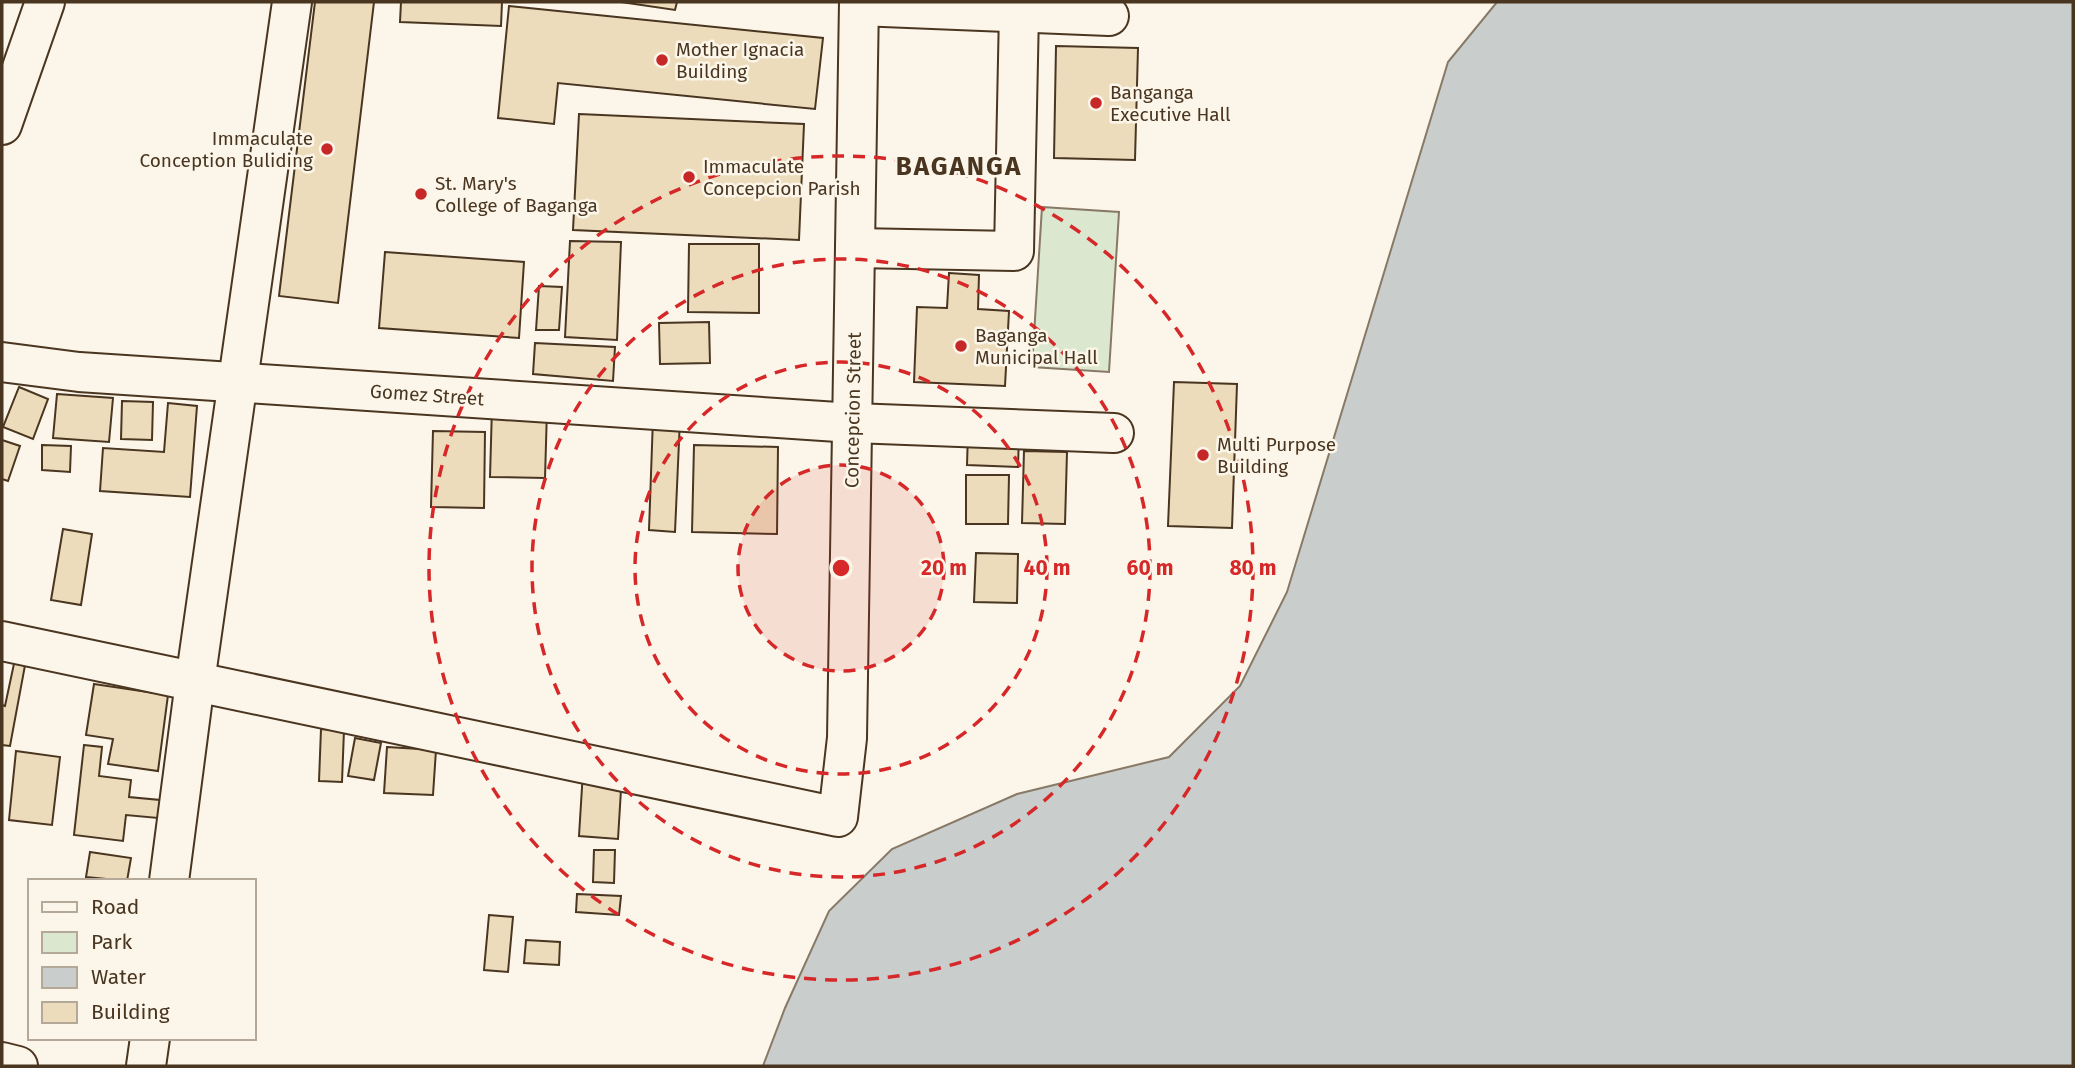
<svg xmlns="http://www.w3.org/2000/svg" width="2075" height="1068" viewBox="0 0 2075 1068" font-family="'Fira Sans',sans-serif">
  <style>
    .green { fill: #dce7d0; stroke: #887966; stroke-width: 2 }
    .water { fill: #c9cecd; stroke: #887966; stroke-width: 2 }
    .building { fill: #ecdcbc; stroke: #4a3520; stroke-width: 2 }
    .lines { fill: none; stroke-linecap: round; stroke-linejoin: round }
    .minor-casing { stroke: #4a3520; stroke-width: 42 }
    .minor { stroke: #fbf6e9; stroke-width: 38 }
    .ring { fill: none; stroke: #d62828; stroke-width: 3.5; stroke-dasharray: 12 9 }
    .poi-dot { fill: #c62828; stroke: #fbf6e9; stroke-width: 2.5 }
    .labels { text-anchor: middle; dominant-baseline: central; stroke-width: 5; stroke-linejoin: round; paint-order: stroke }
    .poi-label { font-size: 19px; fill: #4a3520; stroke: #fbf6e9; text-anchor: start }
    .street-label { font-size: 19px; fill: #4a3520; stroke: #fbf6e9 }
    .district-label { font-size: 26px; font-weight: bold; letter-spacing: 2px; fill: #4a3520; stroke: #fbf6e9 }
    .centre { fill: #d62828; stroke: #fbf6e9; stroke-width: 3.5 }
    .ring-label { font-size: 21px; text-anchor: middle; font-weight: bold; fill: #d62828; stroke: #fbf6e9; stroke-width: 5; stroke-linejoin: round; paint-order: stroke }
  </style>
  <rect width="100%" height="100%" fill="#fbf6e9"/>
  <polygon class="green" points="1042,207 1119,212 1109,372 1032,367"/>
  <polygon class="water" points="1497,2 2073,2 2073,1066 763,1066 785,1008 829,911 892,849 1017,794 1169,757 1240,686 1287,592 1448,62"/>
  <g class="building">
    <polygon points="315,2 374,2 338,303 279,296"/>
    <polygon points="401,2 502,2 501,26 400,22"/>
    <polygon points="621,2 677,2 675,10"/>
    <polygon points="509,6 823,38 815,109 558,83 554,124 498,118"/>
    <polygon points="1056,46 1138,48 1135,160 1054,158"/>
    <polygon points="579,114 804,124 799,240 573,230"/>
    <polygon points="570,241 621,242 617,340 565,337"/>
    <polygon points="689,244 759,244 759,313 688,312"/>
    <polygon points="385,252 524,262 519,338 379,328"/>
    <polygon points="949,273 979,275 978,309 1009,311 1005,386 914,382 917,307 947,308"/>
    <polygon points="539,286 562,287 559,330 536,330"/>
    <polygon points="709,322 710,363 660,364 659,323"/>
    <polygon points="535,343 615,347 613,381 533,374"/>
    <polygon points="1174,382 1237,384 1232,528 1168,526"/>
    <polygon points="19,387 48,399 33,439 3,427"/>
    <polygon points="57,394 113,398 109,442 53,438"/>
    <polygon points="122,401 153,402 152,440 121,439"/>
    <polygon points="168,403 197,406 190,497 100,491 103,448 164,452"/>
    <polygon points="492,407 547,409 545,478 490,477"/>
    <polygon points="653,418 680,419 675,532 649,530"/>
    <polygon points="433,431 485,432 484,508 431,507"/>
    <polygon points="968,432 1019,434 1018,467 967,465"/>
    <polygon points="2,440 20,446 8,481 2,479"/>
    <polygon points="42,445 71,446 70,472 42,470"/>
    <polygon points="694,445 778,447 777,534 692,532"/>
    <polygon points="1024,451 1067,452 1065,524 1022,523"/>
    <polygon points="966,475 1009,475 1008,524 966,524"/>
    <polygon points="63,529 92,534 81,605 51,600"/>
    <polygon points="976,553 1018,554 1017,603 974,602"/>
    <polygon points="15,659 26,660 10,746 2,745 2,705 5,706"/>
    <polygon points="94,684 168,695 158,771 108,764 113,739 86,735"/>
    <polygon points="321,729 344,730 342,782 319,781"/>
    <polygon points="355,738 381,743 374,780 348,776"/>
    <polygon points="84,745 102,747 99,776 131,780 129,797 160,800 158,818 126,815 123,841 74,835"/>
    <polygon points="387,747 436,750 433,795 384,793"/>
    <polygon points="16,751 60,757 52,825 9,820"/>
    <polygon points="583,771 622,773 618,839 579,836"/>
    <polygon points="594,850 615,850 614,883 593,882"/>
    <polygon points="90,852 131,858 127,881 86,877"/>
    <polygon points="577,894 621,896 619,915 576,912"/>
    <polygon points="489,915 513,917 508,972 484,970"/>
    <polygon points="526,940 560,942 559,965 524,963"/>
  </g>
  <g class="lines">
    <g class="minor-casing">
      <g id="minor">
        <polyline points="859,6 1109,16"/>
        <polyline points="2,125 45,2"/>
        <polyline points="855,248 1014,251 1019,12"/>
        <polyline points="2,362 79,372 853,423 1114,433"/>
        <polyline points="2,641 838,817 847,738 859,2"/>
        <polyline points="169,881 195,682 292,2"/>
        <polyline points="2,1062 18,1066"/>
        <polyline points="146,1066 150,1038"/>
      </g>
    </g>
    <use href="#minor" class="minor"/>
  </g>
  <circle cx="841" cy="568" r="103" fill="#d62828" fill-opacity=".12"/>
  <g class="ring">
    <circle cx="841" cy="568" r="103"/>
    <circle cx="841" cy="568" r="206"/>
    <circle cx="841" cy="568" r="309"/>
    <circle cx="841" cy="568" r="412"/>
  </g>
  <g class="poi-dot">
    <circle cx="662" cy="60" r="7"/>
    <circle cx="1096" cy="103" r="7"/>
    <circle cx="327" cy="149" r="7"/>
    <circle cx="689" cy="177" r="7"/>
    <circle cx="421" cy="194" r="7"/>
    <circle cx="961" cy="346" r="7"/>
    <circle cx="1203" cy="455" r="7"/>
  </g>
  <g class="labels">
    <g class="poi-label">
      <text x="676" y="49">Mother Ignacia<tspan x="676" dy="22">Building</tspan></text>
      <text x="1110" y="92">Banganga<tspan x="1110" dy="22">Executive Hall</tspan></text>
      <text x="313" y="138" text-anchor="end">Immaculate<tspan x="313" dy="22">Conception Buliding</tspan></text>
      <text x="703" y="166">Immaculate<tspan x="703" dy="22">Concepcion Parish</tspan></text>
      <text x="435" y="183">St. Mary's<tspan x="435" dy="22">College of Baganga</tspan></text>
      <text x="975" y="335">Baganga<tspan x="975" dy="22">Municipal Hall</tspan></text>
      <text x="1217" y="444">Multi Purpose<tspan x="1217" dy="22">Building</tspan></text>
    </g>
    <g class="street-label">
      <text transform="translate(427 395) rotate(4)">Gomez Street</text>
      <text transform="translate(853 410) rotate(-89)">Concepcion Street</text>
    </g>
    <g class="district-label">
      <text x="959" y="166">BAGANGA</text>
    </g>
  </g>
  <circle cx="841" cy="568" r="10" class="centre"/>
  <g class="ring-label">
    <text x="944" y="575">20 m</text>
    <text x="1047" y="575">40 m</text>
    <text x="1150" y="575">60 m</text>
    <text x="1253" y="575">80 m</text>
  </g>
  <rect width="2075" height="1068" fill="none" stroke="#4a3520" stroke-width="7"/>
  <rect x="28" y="879" width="228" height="161" fill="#fbf6e9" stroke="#b4a999" stroke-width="2"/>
  <rect x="42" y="902" width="35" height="10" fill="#fbf6e9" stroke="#b4a999" stroke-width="2"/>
  <text x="91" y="914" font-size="21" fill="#4a3520">Road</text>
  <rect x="42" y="932" width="35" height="21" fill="#dce7d0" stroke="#b4a999" stroke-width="2"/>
  <text x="91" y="949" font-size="21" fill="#4a3520">Park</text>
  <rect x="42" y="967" width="35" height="21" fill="#c9cecd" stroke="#b4a999" stroke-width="2"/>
  <text x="91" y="984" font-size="21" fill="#4a3520">Water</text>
  <rect x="42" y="1002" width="35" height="21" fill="#ecdcbc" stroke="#b4a999" stroke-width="2"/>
  <text x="91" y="1019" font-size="21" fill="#4a3520">Building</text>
</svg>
